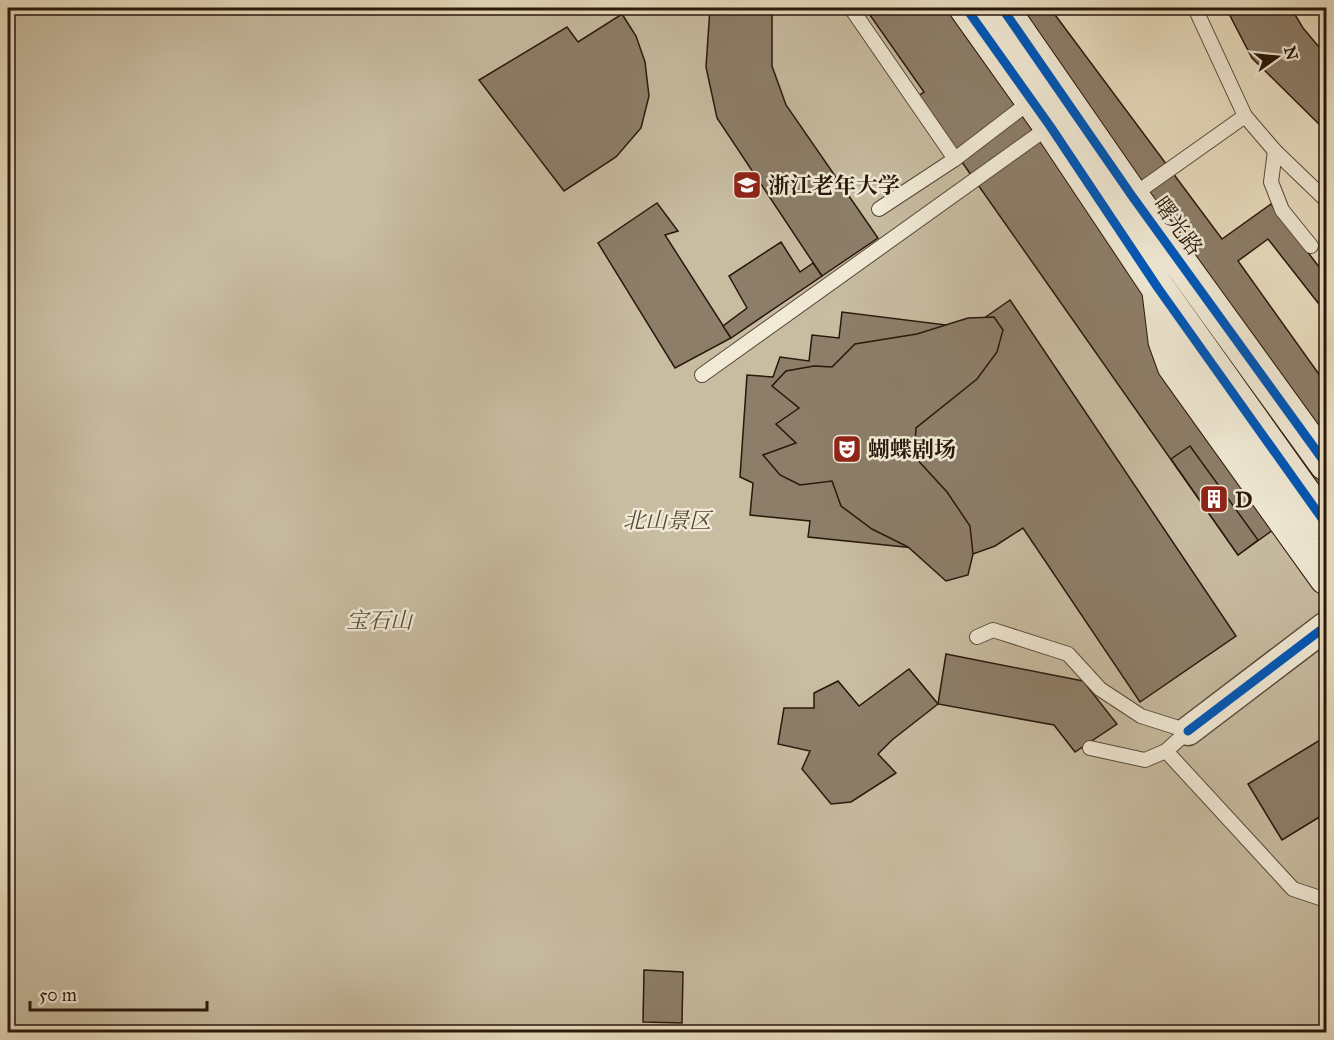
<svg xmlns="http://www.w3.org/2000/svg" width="1334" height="1040" viewBox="0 0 1334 1040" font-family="'IM FELL Great Primer','Noto Serif SC',serif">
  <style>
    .green { fill: #c8bca1; stroke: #786a56; stroke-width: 1.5 }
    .building { fill: #8d7e69; stroke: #29170b; stroke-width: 1.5 }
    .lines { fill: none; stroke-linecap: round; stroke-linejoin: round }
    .service-casing { stroke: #594938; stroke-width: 16 }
    .minor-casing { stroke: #594938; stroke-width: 31 }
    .secondary-casing { stroke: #29170b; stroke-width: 35 }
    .service { stroke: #f1ead6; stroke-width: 14 }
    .minor { stroke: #f1ead6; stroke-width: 28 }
    .secondary { stroke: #f1ead6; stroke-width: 33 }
    .cycleway-casing { stroke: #f1ead6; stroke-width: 13 }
    .cycleway { stroke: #0057b8; stroke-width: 9 }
    .labels { text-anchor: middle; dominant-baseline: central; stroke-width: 5; stroke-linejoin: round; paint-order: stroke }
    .poi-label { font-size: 22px; font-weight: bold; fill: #29170b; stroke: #f1ead6; text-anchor: start }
    .street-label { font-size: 22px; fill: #29170b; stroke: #f1ead6 }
    .park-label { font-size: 22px; font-style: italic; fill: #594938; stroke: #f1ead6 }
  </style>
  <rect width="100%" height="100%" fill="#e9dec0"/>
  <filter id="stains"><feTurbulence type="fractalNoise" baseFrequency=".00333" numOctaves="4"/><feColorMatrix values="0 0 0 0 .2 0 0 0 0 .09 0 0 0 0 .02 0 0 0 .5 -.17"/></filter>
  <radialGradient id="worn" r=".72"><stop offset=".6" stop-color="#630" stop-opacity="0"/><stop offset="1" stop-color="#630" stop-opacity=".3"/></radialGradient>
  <polygon class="green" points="8,8 978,8 1326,497 1326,1032 8,1032"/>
  <g class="building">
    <polygon points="710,8 772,8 772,66 786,105 878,238 822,276 717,118 706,67"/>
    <polygon points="865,8 1050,8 1222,239 1271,204 1326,276 1326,313 1268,239 1238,261 1326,384 1326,492 1238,555 950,145 918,96 924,92"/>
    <polygon points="1226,8 1291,8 1303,28 1319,47 1326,53 1326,131 1252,58"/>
    <polygon points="622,14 636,36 645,62 649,96 641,128 616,157 564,191 479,80 567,27 578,42"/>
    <polygon points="657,203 678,231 665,235 731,338 675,368 598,243"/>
    <polygon points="781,242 800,272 813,263 822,276 731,338 723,326 747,308 729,276"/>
    <polygon points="1010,300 1236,636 1140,702 1023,528 995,546 973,554 808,537 810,521 750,515 753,483 740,477 747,375 773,377 780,357 809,361 812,335 839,338 842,312 970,328"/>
    <polygon points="994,317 1003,330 997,352 977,379 916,428 914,456 947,492 970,526 973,554 968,575 946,581 908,547 872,529 841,506 832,481 800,485 780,475 763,455 796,443 776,424 799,408 772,386 786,371 814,366 832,367 855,344 917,334 968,318"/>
    <polygon points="1190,446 1258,540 1238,555 1171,459"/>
    <polygon points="946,654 1083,681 1117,724 1075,752 1054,725 938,704"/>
    <polygon points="909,669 938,704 892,740 878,754 896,773 851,802 831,804 802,769 810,751 778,744 784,708 814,708 814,693 838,681 859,706"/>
    <polygon points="1320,740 1326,750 1326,813 1282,840 1248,784"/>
    <polygon points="644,970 683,972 682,1023 643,1022"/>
  </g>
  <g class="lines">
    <g class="service-casing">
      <g id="service">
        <polyline points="851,8 955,159"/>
        <polyline points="1245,116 1275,151 1326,200"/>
        <polyline points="1275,151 1271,182 1282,210 1311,246"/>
        <polyline points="1132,196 1245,116 1195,8"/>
        <polyline points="879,209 955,159 1031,101"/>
        <polyline points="702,375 1050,126"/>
        <polyline points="977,637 993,630 1068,654 1100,689 1141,716 1188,731"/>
        <polyline points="1090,748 1145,760 1166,751 1188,731"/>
        <polyline points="1166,751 1293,889 1326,900"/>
      </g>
    </g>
    <g class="minor-casing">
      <polyline id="minor" points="1188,731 1326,626"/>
    </g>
    <g class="secondary-casing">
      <g id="secondary">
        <polyline points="966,8 1050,126 1158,288 1326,524"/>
        <polyline points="1002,8 1132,196 1326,464"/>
        <polyline points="1159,292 1165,341 1174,366 1326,578"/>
      </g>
    </g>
    <use href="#service" class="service"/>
    <use href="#minor" class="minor"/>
    <use href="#secondary" class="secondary"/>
    <g class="cycleway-casing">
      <g id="cycleway">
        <polyline points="966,8 1050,126 1158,288 1326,524"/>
        <polyline points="1002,8 1132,196 1326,464"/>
        <polyline points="1188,731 1326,626"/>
      </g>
    </g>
    <use href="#cycleway" class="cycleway"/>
  </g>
  <defs>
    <g id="university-square" transform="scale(1.5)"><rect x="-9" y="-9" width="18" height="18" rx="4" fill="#8f2418" stroke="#f1ead6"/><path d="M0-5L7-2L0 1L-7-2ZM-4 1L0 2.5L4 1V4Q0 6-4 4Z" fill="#fff"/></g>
    <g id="theatre-square" transform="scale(1.5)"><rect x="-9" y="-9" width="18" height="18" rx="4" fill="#8f2418" stroke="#f1ead6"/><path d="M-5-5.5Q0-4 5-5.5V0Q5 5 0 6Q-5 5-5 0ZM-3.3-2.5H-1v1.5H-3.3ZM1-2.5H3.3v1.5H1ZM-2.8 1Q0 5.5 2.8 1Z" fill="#fff"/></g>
    <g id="building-square" transform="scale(1.5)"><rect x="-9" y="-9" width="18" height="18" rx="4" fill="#8f2418" stroke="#f1ead6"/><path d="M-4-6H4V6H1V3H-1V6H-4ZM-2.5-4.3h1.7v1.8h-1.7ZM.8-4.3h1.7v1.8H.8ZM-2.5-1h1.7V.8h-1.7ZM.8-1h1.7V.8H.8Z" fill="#fff"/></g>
  </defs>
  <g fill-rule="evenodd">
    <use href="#university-square" x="747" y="185"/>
    <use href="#theatre-square" x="847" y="449"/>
    <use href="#building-square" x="1214" y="499"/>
  </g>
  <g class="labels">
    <g class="poi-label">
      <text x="768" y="185">浙江老年大学</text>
      <text x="868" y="449">蝴蝶剧场</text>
      <text x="1235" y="499">D</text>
    </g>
    <g class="street-label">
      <text transform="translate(1178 226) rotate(54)">曙光路</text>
    </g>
    <g class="park-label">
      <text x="667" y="520">北山景区</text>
      <text x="379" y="620">宝石山</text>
    </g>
  </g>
  <rect width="1334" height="1040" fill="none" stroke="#e9dec0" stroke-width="30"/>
  <rect x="9" y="9" width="1316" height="1022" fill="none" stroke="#29170b" stroke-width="3"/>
  <rect x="15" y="15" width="1304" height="1010" fill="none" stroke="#29170b" stroke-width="1.5"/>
  <g transform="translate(1277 57) rotate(75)" stroke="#f1ead6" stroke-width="4.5" paint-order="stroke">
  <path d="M0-4.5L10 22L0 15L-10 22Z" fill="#29170b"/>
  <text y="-9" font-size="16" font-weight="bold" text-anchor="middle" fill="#29170b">N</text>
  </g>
  <path d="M30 1001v9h177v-9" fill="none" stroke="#29170b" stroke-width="3"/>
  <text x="39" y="1001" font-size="18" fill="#29170b" stroke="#f1ead6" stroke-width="4.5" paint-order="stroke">50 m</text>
  <rect width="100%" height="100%" filter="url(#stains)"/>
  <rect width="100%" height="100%" fill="url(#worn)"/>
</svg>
